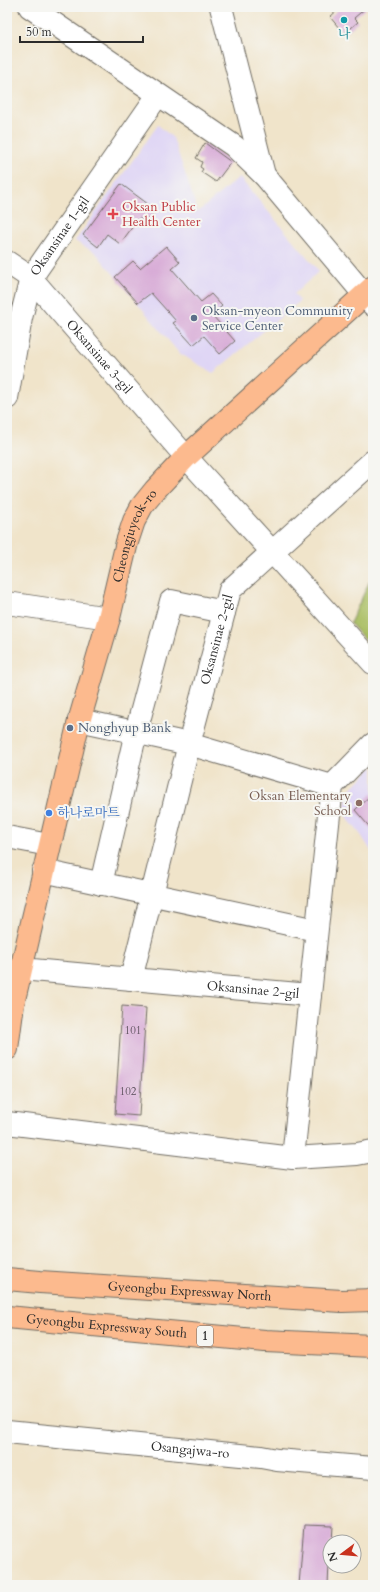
<svg xmlns="http://www.w3.org/2000/svg" width="380" height="1592" viewBox="0 0 380 1592" font-family="Cardo,'Noto Serif KR',serif">
  <style>
    .built { fill: #dfd5f5 }
    .green { fill: #a8bd61; stroke: #6a7446 }
    .building { fill: #d8acd7 }
    .lines { fill: none; stroke-linecap: round; stroke-linejoin: round }
    .minor-casing { stroke: #706c63; stroke-width: 24 }
    .major-casing { stroke: #706c63; stroke-width: 24 }
    .highway-casing { stroke: #706c63; stroke-width: 24 }
    .minor { stroke: #fff; stroke-width: 22 }
    .major { stroke: #fcba8e; stroke-width: 22 }
    .highway { stroke: #fcba8e; stroke-width: 22 }
    .culture-dot { fill: #0f9aa8; stroke: #f6f6f2; stroke-width: 1.5 }
    .health-dot { fill: #e0444e; stroke: #f6f6f2; stroke-width: 1.5 }
    .service-dot { fill: #5c6f8a; stroke: #f6f6f2; stroke-width: 1.5 }
    .education-dot { fill: #8d6e63; stroke: #f6f6f2; stroke-width: 1.5 }
    .shop-dot { fill: #3f7fe0; stroke: #f6f6f2; stroke-width: 1.5 }
    .labels { text-anchor: middle; dominant-baseline: central; stroke-width: 4; stroke-linejoin: round; paint-order: stroke }
    .number-label { font-size: 11px; fill: #564b56 }
    .shield { fill: #f6f6f2; stroke: #686867; stroke-width: 1 }
    .shield-label { font-size: 12px; font-weight: bold; fill: #2b2b2b }
    .culture-label { font-size: 13px; fill: #0d838f; stroke: #f6f6f2 }
    .health-label { font-size: 13px; fill: #be3a42; stroke: #f6f6f2; text-anchor: start }
    .street-label { font-size: 13px; fill: #2b2b2b; stroke: #f6f6f2 }
    .service-label { font-size: 13px; fill: #4e5e75; stroke: #f6f6f2; text-anchor: start }
    .education-label { font-size: 13px; fill: #785e54; stroke: #f6f6f2; text-anchor: end }
    .shop-label { font-size: 13px; fill: #366cbe; stroke: #f6f6f2; text-anchor: start }
  </style>
  <rect width="100%" height="100%" fill="#f6f6f2"/>
  <filter id="ink" filterUnits="userSpaceOnUse"><feTurbulence type="fractalNoise" baseFrequency=".025" numOctaves="2"/><feDisplacementMap in="SourceGraphic" scale="8" xChannelSelector="R" yChannelSelector="G"/><feConvolveMatrix kernelMatrix="1 2 1 2 8 2 1 2 1" color-interpolation-filters="sRGB"/></filter>
  <filter id="wash" filterUnits="userSpaceOnUse"><feTurbulence type="fractalNoise" baseFrequency=".012" numOctaves="4" result="noise"/><feDisplacementMap in="SourceGraphic" scale="16" xChannelSelector="R" yChannelSelector="G"/><feGaussianBlur stdDeviation="0.9" result="paint"/><feColorMatrix in="noise" values="0 0 0 0 0 0 0 0 0 0 0 0 0 0 0 0 0 1.4 0 .05"/><feComposite in="paint" operator="in"/></filter>
  <g filter="url(#wash)">
    <rect width="100%" height="100%" fill="#f0e4ca"/>
    <g class="built">
      <polygon points="158,125 173,138 198,212 239,177 319,271 294,294 300,301 213,373 179,353 96,253 75,241"/>
      <polygon points="373,766 373,854 361,835 344,814 347,793"/>
    </g>
    <polygon class="green" points="373,574 373,649 350,623"/>
    <g id="blocks">
      <g class="building">
        <polygon points="341,7 367,7 354,18 358,22 344,34 330,17"/>
        <polygon points="205,143 231,162 216,182 201,172 203,169 200,167 202,162 196,158"/>
        <polygon points="121,184 156,210 146,223 139,218 120,244 107,234 98,247 83,235"/>
        <polygon points="166,246 180,262 172,269 201,302 211,294 222,306 212,315 235,341 220,354 204,336 193,345 173,323 176,321 151,293 138,303 115,277 133,261 140,268"/>
        <polygon points="373,793 373,831 355,810"/>
        <polygon points="122,1006 146,1008 139,1116 115,1114"/>
        <polygon points="304,1525 333,1526 332,1542 330,1542 328,1585 299,1585"/>
      </g>
    </g>
  </g>
  <g filter="url(#ink)">
    <use href="#blocks" fill-opacity="0" stroke="#706c63" stroke-width="1"/>
    <g class="lines">
      <g class="minor-casing">
        <g id="minor">
          <polyline points="30,7 234,146 264,175"/>
          <polyline points="221,7 264,175 373,305"/>
          <path id="s1" d="M 7,262 L 31,278 L 186,457 L 373,663"/>
          <path id="s2" d="M 7,398 L 21,318 L 31,278 L 158,95"/>
          <polyline points="7,603 109,618"/>
          <polyline points="79,720 189,744 332,786"/>
          <polyline points="7,837 49,845"/>
          <polyline points="43,871 316,930"/>
          <polyline points="101,884 136,732 171,601 224,612"/>
          <path id="s3" d="M 21,969 L 310,995 L 332,786 L 373,744"/>
          <path id="s4" d="M 131,979 L 189,744 L 230,590 L 373,461"/>
          <polyline points="7,1123 293,1158 310,995"/>
          <polyline points="293,1158 357,1154 373,1151"/>
          <path id="s5" d="M 7,1432 L 261,1457 L 277,1460 L 373,1468"/>
        </g>
      </g>
      <g class="major-casing">
        <g id="major">
          <path id="s6" d="M 7,1049 L 13,1004 L 78,725 L 109,618 L 127,542 L 134,521 L 142,506 L 155,490 L 186,457 L 373,287"/>
        </g>
      </g>
      <g class="highway-casing">
        <g id="highway">
          <path id="s7" d="M 7,1279 L 40,1282 L 342,1301 L 373,1300"/>
          <path id="s8" d="M 7,1317 L 265,1341 L 373,1346"/>
        </g>
      </g>
      <use href="#minor" class="minor"/>
      <use href="#major" class="major"/>
      <use href="#highway" class="highway"/>
    </g>
  </g>
  <circle class="culture-dot" cx="344" cy="20" r="4"/>
  <path class="health-dot" d="M111 208h4v4h4v4h-4v4h-4v-4h-4v-4h4z"/>
  <g class="service-dot">
    <circle cx="194" cy="318" r="4"/>
    <circle cx="70" cy="728" r="4"/>
  </g>
  <circle class="education-dot" cx="359" cy="803" r="4"/>
  <circle class="shop-dot" cx="49" cy="813" r="4"/>
  <g class="labels">
    <g class="number-label">
      <text x="133" y="1030">101</text>
      <text x="128" y="1091">102</text>
    </g>
    <rect class="shield" x="197" y="1326" width="16" height="20" rx="3"/>
    <g class="shield-label">
      <text x="205" y="1336">1</text>
    </g>
    <g class="culture-label">
      <text x="344" y="34">나</text>
    </g>
    <g class="health-label">
      <text x="122" y="207">Oksan Public<tspan x="122" dy="15">Health Center</tspan></text>
    </g>
    <g class="street-label">
      <text stroke="none"><textPath href="#s2" startOffset="173">Oksansinae 1-gil</textPath></text>
      <text stroke="none"><textPath href="#s1" startOffset="133">Oksansinae 3-gil</textPath></text>
      <text stroke="none"><textPath href="#s6" startOffset="530">Cheongjuyeok-ro</textPath></text>
      <text stroke="none"><textPath href="#s4" startOffset="350">Oksansinae 2-gil</textPath></text>
      <text stroke="none"><textPath href="#s3" startOffset="233">Oksansinae 2-gil</textPath></text>
      <text stroke="none"><textPath href="#s7" startOffset="183">Gyeongbu Expressway North</textPath></text>
      <text stroke="none"><textPath href="#s8" startOffset="100">Gyeongbu Expressway South</textPath></text>
      <text stroke="none"><textPath href="#s5" startOffset="184">Osangajwa-ro</textPath></text>
    </g>
    <g class="service-label">
      <text x="202" y="311">Oksan-myeon Community<tspan x="202" dy="15">Service Center</tspan></text>
      <text x="78" y="728">Nonghyup Bank</text>
    </g>
    <g class="education-label">
      <text x="351" y="796">Oksan Elementary<tspan x="351" dy="15">School</tspan></text>
    </g>
    <g class="shop-label">
      <text x="57" y="813">하나로마트</text>
    </g>
  </g>
  <rect width="380" height="1592" fill="none" stroke="#f6f6f2" stroke-width="24"/>
  <g transform="translate(342 1554) rotate(254)"><circle r="19" fill="#f6f6f2" stroke="#a5a5a2"/>
  <path d="M0-3L7 15L0 10L-7 15Z" fill="#c8321e"/>
  <text y="-6" font-size="11" font-weight="bold" text-anchor="middle" fill="#2b2b2b">N</text>
  </g>
  <path d="M20 36v6h123v-6" fill="none" stroke="#2b2b2b" stroke-width="2"/>
  <text x="26" y="36" font-size="12" fill="#2b2b2b" stroke="#f6f6f2" stroke-width="3" paint-order="stroke">50 m</text>
</svg>
